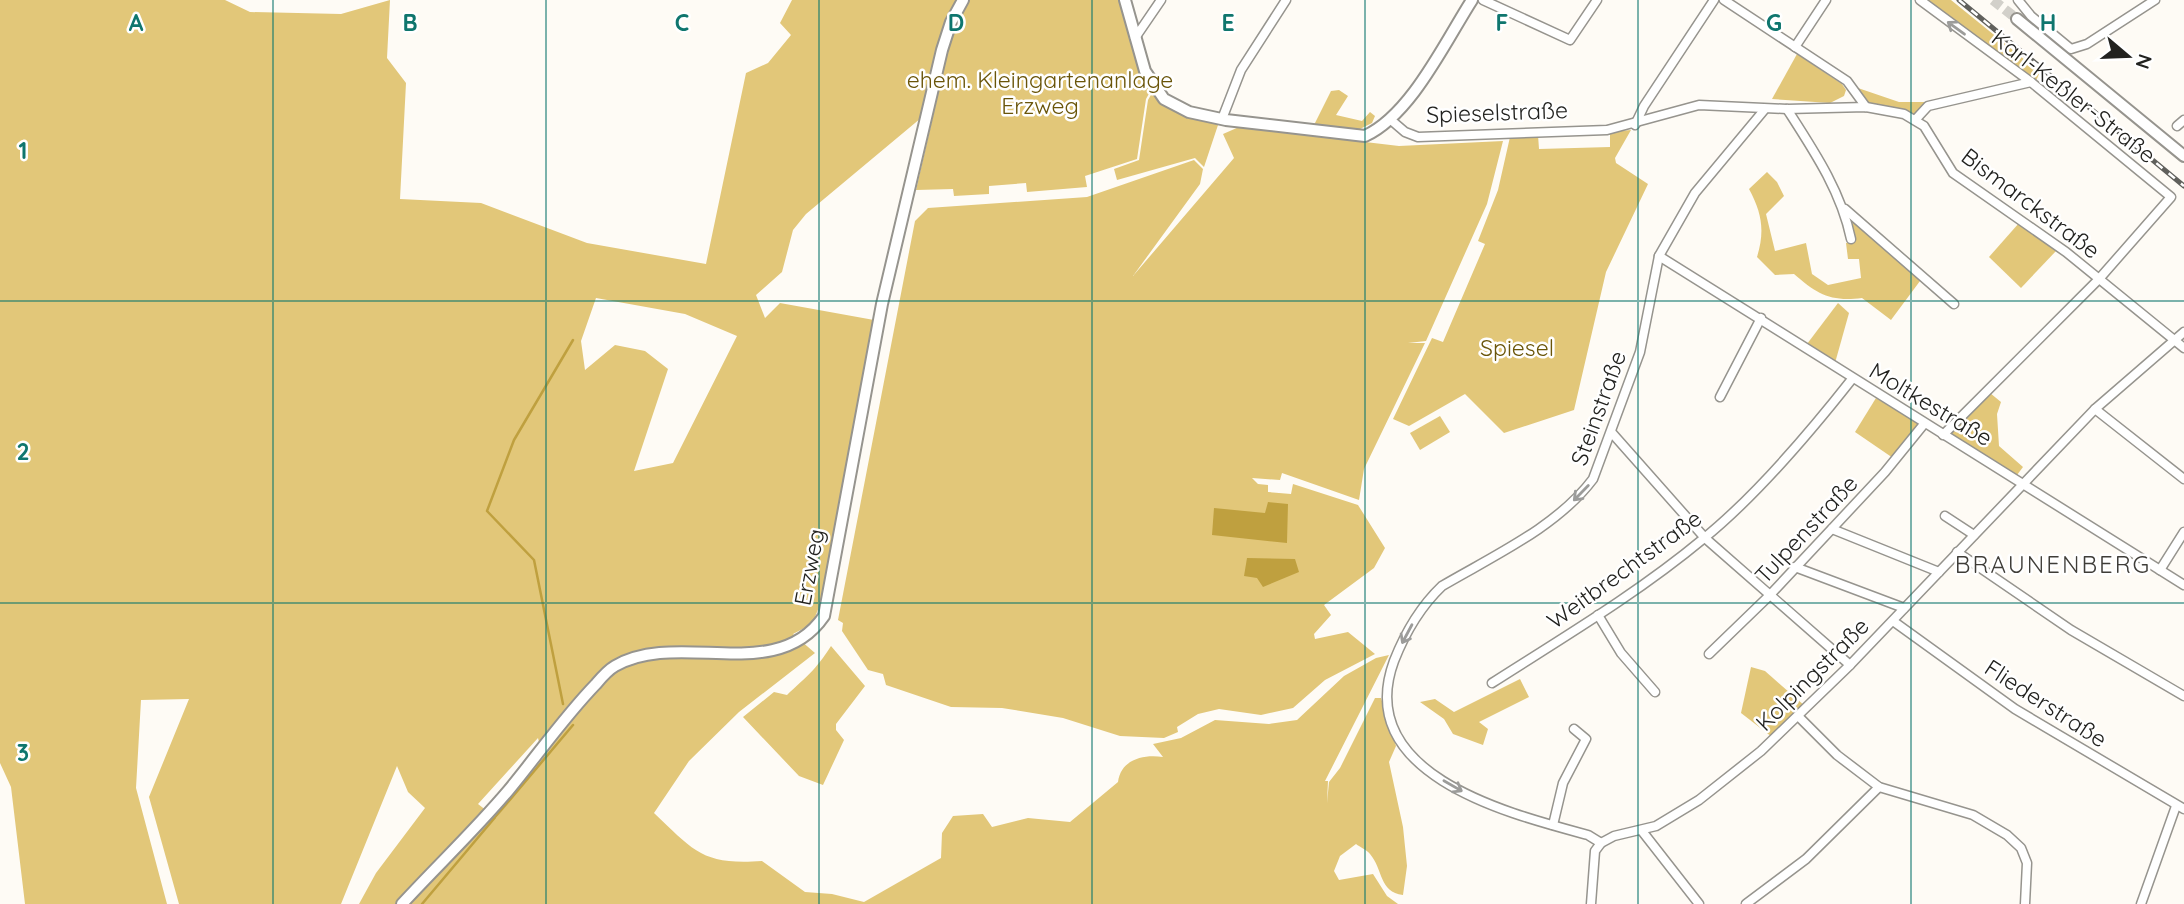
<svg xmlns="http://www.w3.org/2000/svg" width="2184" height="904" viewBox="0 0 2184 904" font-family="Quicksand,sans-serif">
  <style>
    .green { fill: #e2c779; fill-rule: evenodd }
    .water { fill: #bfa03f }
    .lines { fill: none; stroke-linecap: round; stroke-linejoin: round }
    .stream { stroke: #bfa03f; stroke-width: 2.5 }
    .secondary-tunnel { stroke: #d2d0ca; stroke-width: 10; stroke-dasharray: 10 5; stroke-linecap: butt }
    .street-casing { stroke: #96948e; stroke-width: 11 }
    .secondary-casing { stroke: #96948e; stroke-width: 14 }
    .street { stroke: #fff; stroke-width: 8 }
    .secondary { stroke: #fff; stroke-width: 10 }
    .rail-casing { stroke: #60605c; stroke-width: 5 }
    .rail { stroke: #fff; stroke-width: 2.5; stroke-dasharray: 8; stroke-linecap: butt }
    .oneway { stroke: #9c9c9a }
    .grid { fill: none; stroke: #0f766e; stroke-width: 2; stroke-opacity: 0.55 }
    .labels { text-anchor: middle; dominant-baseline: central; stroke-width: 5; stroke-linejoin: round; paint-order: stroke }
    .park-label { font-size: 23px; fill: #6a5509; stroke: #fff }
    .street-label { font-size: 23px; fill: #22221f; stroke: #fff }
    .neighbourhood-label { font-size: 24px; letter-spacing: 2px; fill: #3f3d38; stroke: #fff }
    .grid-label { font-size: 23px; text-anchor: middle; font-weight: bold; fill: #0f766e; stroke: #fff; stroke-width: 5; stroke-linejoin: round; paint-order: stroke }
  </style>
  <rect width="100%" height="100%" fill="#fefbf5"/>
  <g class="green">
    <path d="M 0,0 L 225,0 L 250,12 L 341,14 L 390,0 L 387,58 L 406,83 L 400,199 L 481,203 L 587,243 L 706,264 L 746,73 L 768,63 L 791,35 L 780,23 L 792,0 L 958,0 L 921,118 L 806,214 L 793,230 L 782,272 L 756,295 L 765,318 L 780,303 L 874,320 L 822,600 L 812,624 L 793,634 L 815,653 L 739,712 L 689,761 L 654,813 C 695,852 703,865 762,861 L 805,892 L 832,894 L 864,902 L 941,858 L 942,833 L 953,816 L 983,814 L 992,827 L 1028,818 L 1070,822 L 1118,782 C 1121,759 1144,754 1163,757 L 1153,744 L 1181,738 L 1215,720 L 1269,724 L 1297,720 L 1344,676 L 1376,658 L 1389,655 L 1325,781 L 1328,781 L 1327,803 L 1329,782 L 1340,768 L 1375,698 L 1381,698 L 1396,746 L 1389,762 L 1403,827 L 1407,866 L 1403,895 C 1379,892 1383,869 1370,854 C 1367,850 1360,847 1356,844 L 1340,856 L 1334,871 L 1339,880 L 1373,874 L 1387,896 L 1398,904 L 359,904 L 376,873 L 425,808 L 408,792 L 397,766 L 341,904 L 179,904 L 149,797 L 189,699 L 141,700 L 136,788 L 167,904 L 25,904 L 11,787 L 0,763 ZM 596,298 L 685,314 L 737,336 L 673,463 L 634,471 L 668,369 L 645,351 L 615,345 L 585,370 L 581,341 ZM 538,738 L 543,758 L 496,818 L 478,804 Z"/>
    <polygon points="968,0 1124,0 1144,74 1151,90 1146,99 1137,159 1085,176 1087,187 1027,192 1026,183 989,186 989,194 954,196 953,189 916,190 954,25"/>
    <polygon points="1923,0 1951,0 2040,72 2035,83"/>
    <polygon points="1797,54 1842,84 1846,90 1844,96 1830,103 1772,99"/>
    <polygon points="1855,87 1899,102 1936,102 1921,107 1916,116 1869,104"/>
    <polygon points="1339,90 1348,96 1336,115 1362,121 1370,112 1375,116 1372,123 1358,130 1313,127 1331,91"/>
    <path d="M 1152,93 C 1165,112 1198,117 1219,122 L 1204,167 L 1195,158 L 1117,180 L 1114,169 L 1139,160 L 1148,100 Z"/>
    <polygon points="1239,127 1399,146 1503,141 1487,204 1426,341 1408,343 1425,343 1364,469 1359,500 1282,473 1280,480 1252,478 1258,484 1268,485 1268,492 1291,494 1293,484 1358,505 1385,548 1374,568 1324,605 1331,615 1314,634 1315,639 1348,632 1375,654 1325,680 1293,708 1261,715 1219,709 1198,714 1177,727 1178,732 1164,738 1120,736 1063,718 1002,708 951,707 886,685 883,674 868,670 842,631 843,623 838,620 915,221 928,208 1087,197 1194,160 1203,169 1200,184 1133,276 1234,158 1223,134"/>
    <polygon points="1631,130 1615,158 1616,163 1648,184 1606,272 1574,410 1504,433 1465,394 1409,426 1393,419 1432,338 1443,342 1485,244 1478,241 1498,190 1510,137 1538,135 1539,149 1610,147 1610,132"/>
    <path d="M 1767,172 L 1777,182 L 1784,196 L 1766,214 L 1775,251 L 1806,243 L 1812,274 L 1828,285 L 1861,278 L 1859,259 L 1848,259 L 1846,243 L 1856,241 L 1851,218 L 1920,281 L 1891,320 L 1862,298 C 1830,302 1817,294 1794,274 L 1775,275 L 1757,257 C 1765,231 1762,213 1749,189 Z"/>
    <polygon points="2019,223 2056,251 2021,288 1989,257"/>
    <polygon points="1838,303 1849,313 1835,363 1807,344"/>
    <polygon points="1990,393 2001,402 1997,414 1999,446 2023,467 2017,475 1950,434"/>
    <polygon points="1876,398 1920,424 1893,458 1855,432"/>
    <polygon points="1440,416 1450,432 1420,450 1410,433"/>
    <path d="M 831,646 L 865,686 L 836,724 L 836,730 L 844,740 L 823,785 L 799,776 L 743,717 L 774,692 L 787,695 C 807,676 815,671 831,646 Z"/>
    <polygon points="1751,667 1765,671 1805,706 1772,737 1741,713"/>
    <polygon points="1520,679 1529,697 1479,722 1488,729 1483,745 1453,734 1444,719 1420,702 1435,699 1454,712"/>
  </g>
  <g class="water">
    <polygon points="1268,502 1288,504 1287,543 1212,535 1214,508 1265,513"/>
    <polygon points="1247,558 1295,559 1299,572 1263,587 1257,578 1244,576"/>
  </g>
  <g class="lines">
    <g class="stream">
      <polyline points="563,704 534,560 487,511 514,440 573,340"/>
      <polyline points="422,904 573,725"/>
    </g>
    <polyline class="secondary-tunnel" points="1993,0 2017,19"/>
    <g class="street-casing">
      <g id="street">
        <polyline points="1483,0 1570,40 1597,0"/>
        <polyline points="1724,0 1847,81 1866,107"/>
        <polyline points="1920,0 2031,82 2171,197 2099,279 1943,435"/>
        <polyline points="2018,0 2031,16 2071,49 2087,44 2155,0"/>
        <polyline points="1135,38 1161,0"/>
        <polyline points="1795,47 1826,0"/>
        <path d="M 1787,109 C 1814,151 1841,191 1851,239"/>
        <polyline points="1222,119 1241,70 1286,0"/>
        <polyline points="1916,119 1928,106 2031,82"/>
        <polyline points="1391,120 1405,132 1418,137 1607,130 1699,105 1787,109 1866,107 1904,114 1924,126 1953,173 2066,252 2184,348"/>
        <polyline points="1635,125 1644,106 1714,0"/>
        <polyline points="2177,126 2184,120"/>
        <polyline points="1845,209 1954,304"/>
        <polyline points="1659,256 2184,585"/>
        <polyline points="1720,397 1761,318"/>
        <polyline points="2095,409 2184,479"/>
        <polyline points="1612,433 1705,538 1850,665"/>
        <polyline points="1945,516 1974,535"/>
        <polyline points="1832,529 1939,572"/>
        <polyline points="1957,552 2071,630 2184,696"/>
        <polyline points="1795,567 1904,608"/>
        <polyline points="2160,570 2184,532"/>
        <polyline points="1598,615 1621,653 1655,692"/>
        <polyline points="1893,621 2015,709 2184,809"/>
        <polyline points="1709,654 1769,596 1885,472 1924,424"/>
        <path d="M 1492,683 C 1564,637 1638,593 1703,539 C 1755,497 1811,431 1852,379"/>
        <polyline points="1799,717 1837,755 1879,787 1973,815 2007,835 2021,848 2027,863 2025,904"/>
        <polyline points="1553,825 1563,783 1586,739 1574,729"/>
        <polyline points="1642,831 1699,904"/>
        <path d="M 1601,843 L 1588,835 C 1510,814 1352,775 1394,661 C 1405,633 1421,606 1442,586 C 1493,556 1557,527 1593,479 L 1640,352 L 1659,256 L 1695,193 L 1765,109"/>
        <polyline points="1591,904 1595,851 1601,843 1614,836 1656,826 1699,800 1761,751 1850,665 2095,409 2184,332"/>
        <polyline points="1746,904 1806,859 1879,787"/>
        <polyline points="2141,904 2176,806"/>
      </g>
    </g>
    <g class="secondary-casing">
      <g id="secondary">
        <path d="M 1125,0 L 1145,71 L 1164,99 L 1189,112 L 1226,120 L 1365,136 C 1411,115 1445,42 1472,0"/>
        <polyline points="2017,19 2184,156"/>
        <path d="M 402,904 C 437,866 475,830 508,791 C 537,756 564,717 596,684 C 601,678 608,670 615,666 C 679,629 776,686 824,616 L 882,304 L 942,50 L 951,22 L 963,0"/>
      </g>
    </g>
    <use href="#street" class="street"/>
    <use href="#secondary" class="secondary"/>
    <g class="rail-casing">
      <polyline id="rail" points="1959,0 2184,186"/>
    </g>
    <use href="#rail" class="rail"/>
  </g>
  <defs><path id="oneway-shaft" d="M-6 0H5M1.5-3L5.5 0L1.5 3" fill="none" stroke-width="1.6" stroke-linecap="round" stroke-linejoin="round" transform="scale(1.75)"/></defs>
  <g class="oneway">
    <use href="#oneway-shaft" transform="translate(1956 28) rotate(-144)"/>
    <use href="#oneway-shaft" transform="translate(1581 493) rotate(134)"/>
    <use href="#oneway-shaft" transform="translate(1407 634) rotate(118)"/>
    <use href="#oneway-shaft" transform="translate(1453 786) rotate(30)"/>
  </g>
  <path class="grid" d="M 273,0 L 273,904M 546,0 L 546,904M 819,0 L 819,904M 1092,0 L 1092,904M 1365,0 L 1365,904M 1638,0 L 1638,904M 1911,0 L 1911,904M 0,301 L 2184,301M 0,603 L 2184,603"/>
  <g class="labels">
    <g class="park-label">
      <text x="1040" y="79">ehem. Kleingartenanlage<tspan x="1040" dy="26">Erzweg</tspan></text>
      <text x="1517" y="347">Spiesel</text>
    </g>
    <g class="street-label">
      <text transform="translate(2074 96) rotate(38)">Karl-Keßler-Straße</text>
      <text transform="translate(1497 112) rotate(-2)">Spieselstraße</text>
      <text transform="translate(2031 203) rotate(37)">Bismarckstraße</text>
      <text transform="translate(1931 404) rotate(31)">Moltkestraße</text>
      <text transform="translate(1598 408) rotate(-70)">Steinstraße</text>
      <text transform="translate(1806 529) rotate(-47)">Tulpenstraße</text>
      <text transform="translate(809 567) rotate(-79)">Erzweg</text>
      <text transform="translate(1624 569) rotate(-36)">Weitbrechtstraße</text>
      <text transform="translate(1812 674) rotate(-45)">Kolpingstraße</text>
      <text transform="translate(2046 703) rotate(33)">Fliederstraße</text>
    </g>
    <g class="neighbourhood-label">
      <text x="2053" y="564">BRAUNENBERG</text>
    </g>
  </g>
  <g class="grid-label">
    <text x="136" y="31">A</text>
    <text x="410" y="31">B</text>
    <text x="682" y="31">C</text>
    <text x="956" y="31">D</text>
    <text x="1228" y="31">E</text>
    <text x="1502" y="31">F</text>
    <text x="1774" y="31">G</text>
    <text x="2048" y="31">H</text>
    <text x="23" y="159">1</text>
    <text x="23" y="460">2</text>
    <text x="23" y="761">3</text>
  </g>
  <g transform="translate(2128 56) rotate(109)" stroke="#ffffff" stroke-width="5" paint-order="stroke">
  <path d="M0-5L12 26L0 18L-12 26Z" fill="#22221f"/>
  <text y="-10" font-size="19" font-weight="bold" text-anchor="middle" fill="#22221f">N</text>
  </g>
</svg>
